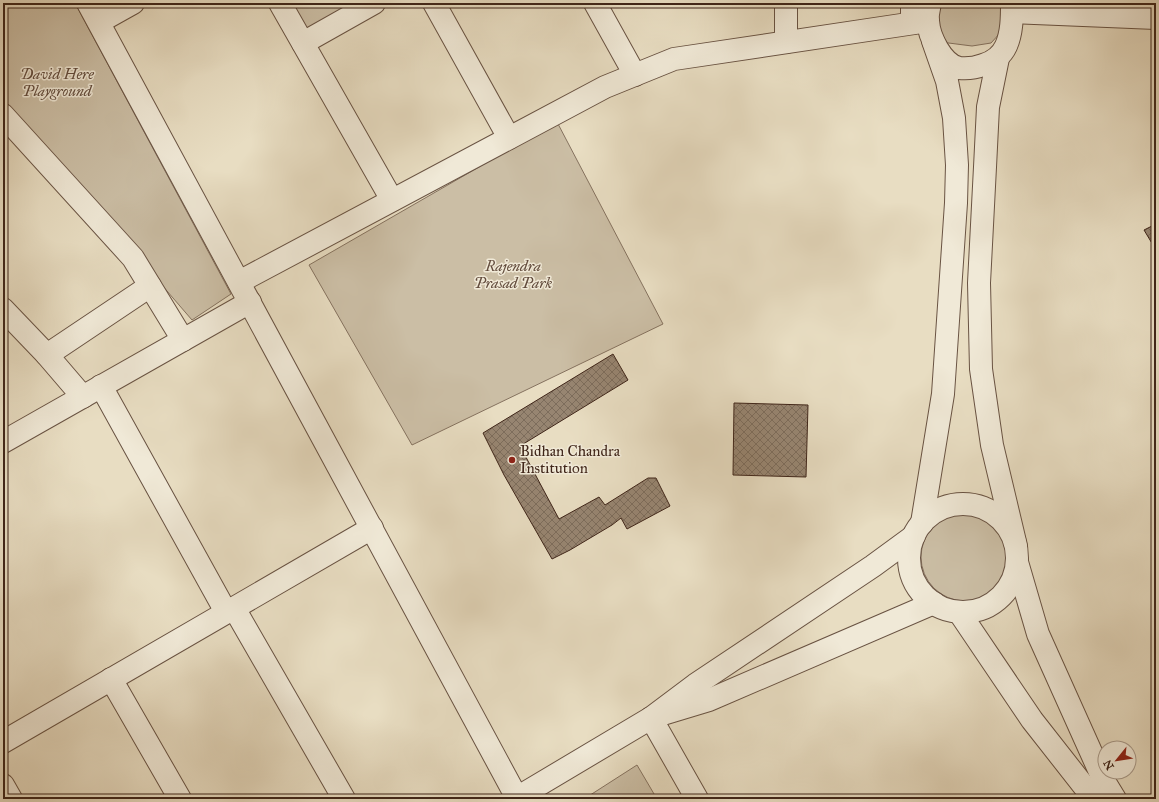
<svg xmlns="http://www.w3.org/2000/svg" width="1159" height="802" viewBox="0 0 1159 802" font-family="'IM FELL Great Primer',serif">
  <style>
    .park { fill: #cbbea5; stroke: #85725f }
    .building { fill: url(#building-cross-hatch); stroke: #3f2519 }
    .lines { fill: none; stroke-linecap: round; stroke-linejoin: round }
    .minor-casing { stroke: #695343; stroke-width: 24 }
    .minor { stroke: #f0e9d7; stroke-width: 22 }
    .poi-dot { fill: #8f2418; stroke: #f0e9d7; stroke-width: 1.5 }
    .labels { text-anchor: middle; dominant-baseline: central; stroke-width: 3; stroke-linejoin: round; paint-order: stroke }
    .park-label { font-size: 15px; font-style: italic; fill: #624b3c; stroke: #f0e9d7 }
    .poi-label { font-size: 15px; fill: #3f2519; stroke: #f0e9d7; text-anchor: start }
  </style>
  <defs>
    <pattern id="building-cross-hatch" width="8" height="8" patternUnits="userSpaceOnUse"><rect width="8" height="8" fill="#978571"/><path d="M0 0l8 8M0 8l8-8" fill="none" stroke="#7d6d5c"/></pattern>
  </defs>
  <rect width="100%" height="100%" fill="#e8ddc2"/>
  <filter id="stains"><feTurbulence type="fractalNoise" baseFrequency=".005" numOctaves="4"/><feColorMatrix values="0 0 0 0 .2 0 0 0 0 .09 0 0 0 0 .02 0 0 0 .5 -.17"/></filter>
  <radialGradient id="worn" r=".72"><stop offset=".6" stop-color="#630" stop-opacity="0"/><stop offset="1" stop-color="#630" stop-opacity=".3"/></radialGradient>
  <g class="park">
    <polygon points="3,3 75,3 231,294 192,320 3,101"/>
    <polygon points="288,3 374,3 310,40"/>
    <polygon points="938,3 1006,3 1012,20 991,43 972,46 933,41"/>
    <polygon points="557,122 663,324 412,445 309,265"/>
    <circle cx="965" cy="557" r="44"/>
    <polygon points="637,765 657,799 584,799"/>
  </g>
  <g class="building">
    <polygon points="1156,224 1156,250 1144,230"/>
    <polygon points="613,354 628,380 520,446 559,519 599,497 605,505 648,478 656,478 670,506 627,529 621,518 612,525 570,550 552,559 504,475 483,433"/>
    <polygon points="734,403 808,405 806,477 733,475"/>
  </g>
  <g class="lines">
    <g class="minor-casing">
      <g id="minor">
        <polyline points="88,3 517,798"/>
        <polyline points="280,3 392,200"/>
        <polyline points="434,3 509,138"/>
        <polyline points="595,3 635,75"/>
        <path d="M 930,3 C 929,9 927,16 928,21 C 929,37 942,64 959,68 C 968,69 975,68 983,65 C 993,62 1002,55 1006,46 C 1012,33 1012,17 1012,3"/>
        <polyline points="1012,12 1156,18"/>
        <polyline points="99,22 133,3"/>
        <polyline points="912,23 912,3"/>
        <polyline points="786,42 786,3"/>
        <polyline points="303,43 374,3"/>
        <polyline points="998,58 988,107 985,167 979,283 981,369 992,445 1016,546"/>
        <polyline points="3,115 133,258 183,340"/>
        <polyline points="239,282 605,87 674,59 928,21"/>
        <polyline points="3,309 47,355 150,286"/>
        <polyline points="47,355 83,397"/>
        <polyline points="101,386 226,612"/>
        <polyline points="3,442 250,302"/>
        <circle cx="963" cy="558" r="54"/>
        <polyline points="922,523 943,394 956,203 957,165 954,118 947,81 933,41"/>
        <polyline points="1017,562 1038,634 1104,781 1115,799"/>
        <polyline points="234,608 344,799"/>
        <polyline points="959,612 1032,720 1094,799"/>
        <polyline points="111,679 180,799"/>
        <polyline points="666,713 709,700 934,603"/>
        <polyline points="651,718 697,799"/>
        <polyline points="3,742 372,528"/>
        <polyline points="3,785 11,799"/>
        <polyline points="515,799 651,718 695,685 873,566 914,536"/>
      </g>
    </g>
    <use href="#minor" class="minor"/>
  </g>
  <circle class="poi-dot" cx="512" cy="460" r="4"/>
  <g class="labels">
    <g class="park-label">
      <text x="57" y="74">David Here<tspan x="57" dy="17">Playground</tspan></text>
      <text x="513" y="266">Rajendra<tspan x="513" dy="17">Prasad Park</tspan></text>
    </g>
    <g class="poi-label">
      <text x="520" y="451">Bidhan Chandra<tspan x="520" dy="17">Institution</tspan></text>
    </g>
  </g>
  <rect width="1159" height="802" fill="none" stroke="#e8ddc2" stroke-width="16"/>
  <rect x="4" y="4" width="1151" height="794" fill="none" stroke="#3f2519" stroke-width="2"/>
  <rect x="8" y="8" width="1143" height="786" fill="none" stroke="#3f2519"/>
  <g transform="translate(1117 760) rotate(240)"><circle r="19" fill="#f0e9d7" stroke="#a99b8b"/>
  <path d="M0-3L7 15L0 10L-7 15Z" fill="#8f2418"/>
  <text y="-6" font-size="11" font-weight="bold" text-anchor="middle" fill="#3f2519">N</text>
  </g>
  <rect width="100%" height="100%" filter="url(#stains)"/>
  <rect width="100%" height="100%" fill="url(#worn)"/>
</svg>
